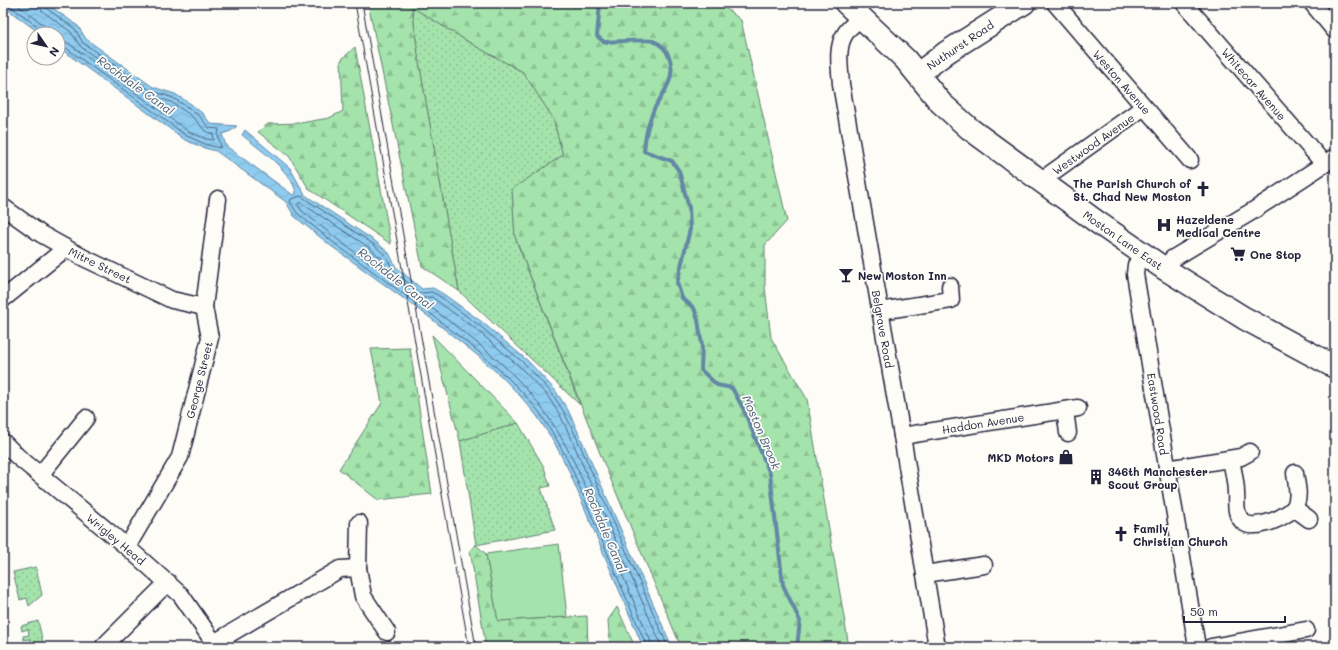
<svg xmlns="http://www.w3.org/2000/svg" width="1338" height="650" viewBox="0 0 1338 650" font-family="Mali,sans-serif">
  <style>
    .grass { fill: url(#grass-dots); stroke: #638273 }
    .forest { fill: url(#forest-firs); stroke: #638273 }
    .pitch { fill: #a4e3ab; stroke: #638273 }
    .water { fill: url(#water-waves); stroke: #6387a6 }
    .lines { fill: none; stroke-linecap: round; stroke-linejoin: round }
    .shore { stroke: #4d6683; stroke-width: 1 }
    .stream { stroke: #6387a6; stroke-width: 4 }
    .street-casing { stroke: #22223b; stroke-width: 19 }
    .secondary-casing { stroke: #22223b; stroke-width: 25 }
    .street { stroke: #fdfcf7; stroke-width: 16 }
    .secondary { stroke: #fdfcf7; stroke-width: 22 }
    .tram { stroke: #22223b; stroke-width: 1 }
    .labels { text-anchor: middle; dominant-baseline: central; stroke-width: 3.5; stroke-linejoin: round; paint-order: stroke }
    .street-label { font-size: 11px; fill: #22223b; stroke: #fdfcf7 }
    .poi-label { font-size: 11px; font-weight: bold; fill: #22223b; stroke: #fdfcf7; text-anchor: start }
    .water-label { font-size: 12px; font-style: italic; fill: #485d7a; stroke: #fdfcf7 }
  </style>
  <defs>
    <pattern id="grass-dots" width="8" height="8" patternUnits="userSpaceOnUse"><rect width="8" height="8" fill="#a4e3ab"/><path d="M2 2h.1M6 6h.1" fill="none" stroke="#8dc294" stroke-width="1.8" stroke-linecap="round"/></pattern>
    <pattern id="forest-firs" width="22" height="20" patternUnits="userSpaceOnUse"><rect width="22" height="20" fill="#a4e3ab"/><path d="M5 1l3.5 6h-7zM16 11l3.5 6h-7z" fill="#8dc294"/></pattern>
    <pattern id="water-waves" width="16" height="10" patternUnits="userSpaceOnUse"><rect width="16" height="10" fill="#8ecbee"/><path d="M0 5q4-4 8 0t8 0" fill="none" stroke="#7aaecd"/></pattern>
  </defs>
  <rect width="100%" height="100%" fill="#fdfcf7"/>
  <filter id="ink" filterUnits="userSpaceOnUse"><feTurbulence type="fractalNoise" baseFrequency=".025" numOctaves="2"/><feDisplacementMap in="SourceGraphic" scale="8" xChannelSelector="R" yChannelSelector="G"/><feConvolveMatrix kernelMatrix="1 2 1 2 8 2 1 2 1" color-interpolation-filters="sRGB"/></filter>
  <g filter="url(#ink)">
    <g class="grass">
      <polygon points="412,7 477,47 523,72 553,118 563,155 512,189 515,237 580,405 459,291 418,56"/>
      <polygon points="518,423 544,467 550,486 541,488 555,530 476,545 460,441"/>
      <polygon points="36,567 42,595 29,606 27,598 20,600 13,572"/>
      <polygon points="38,621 44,647 26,647 26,646 32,644 30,639 24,640 23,636 29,635 28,629 22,631 21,626"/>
    </g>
    <g class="forest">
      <polygon points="368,3 719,3 741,20 787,221 765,245 765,287 771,338 807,399 849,647 681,647 603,461 515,237 512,189 563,155 553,118 523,72 477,47 412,7 418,56 459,291 422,266"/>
      <polygon points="355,47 391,244 309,189 289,156 258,132 268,124 300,123 329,118 343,111 341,60"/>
      <polygon points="432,335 518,423 460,441"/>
      <polygon points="410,348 432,494 378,500 339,469 382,403 371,349"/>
      <polygon points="476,545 486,554 498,621 587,616 588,647 486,647 470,550"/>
      <polygon points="617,607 635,647 610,647 608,620"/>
    </g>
    <polygon class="pitch" points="559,544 567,617 498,621 486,554"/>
    <path class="water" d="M 3,3 L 46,3 L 78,26 L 86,39 L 153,87 L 175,94 L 191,104 L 203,114 L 211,124 L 237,126 L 231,131 L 222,134 L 226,146 L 293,195 L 296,193 C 293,172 258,148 242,135 L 245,130 L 290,168 L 305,195 L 375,241 L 389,253 L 396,267 L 422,289 L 433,288 L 445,295 L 482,322 L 528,361 L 555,390 L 568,410 L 579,434 L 672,647 L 643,647 L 569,471 L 554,442 L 537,416 L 521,397 L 502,377 L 477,355 L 429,317 L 331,246 L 294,216 L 286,202 L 216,151 L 204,148 L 185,140 L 58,47 L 58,34 L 41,34 L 3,6 Z"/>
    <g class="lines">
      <g class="shore">
        <polyline points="6,3 41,29 43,34"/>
        <polyline points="15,3 45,26 48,34"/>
        <polyline points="39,3 40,7 42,11 71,32 81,47 148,94 171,102 186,112 196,120 205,131 213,134 214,140 206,139 189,132 65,41 58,39"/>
        <polyline points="44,3 46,8 75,29 83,43 150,90 173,98 189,108 200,117 209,128 219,129 218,135 221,147 219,148 205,144 187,136 62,45 58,44"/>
        <polygon points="299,203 301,203 370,248 382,259 388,273 385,274 337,239 301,210 298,205"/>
        <polyline points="647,647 572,469 557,440 540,413 524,394 504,374 479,352 431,314 334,243 297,213 290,202 291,199 301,196 373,244 386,256 393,270 419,292 422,293 432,292 442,298 480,326 525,364 551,392 564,412 576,436 668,647"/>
        <path d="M 652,647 L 651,642 C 634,603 618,564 601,524 C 585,485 569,445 544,411 C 513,367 465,333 422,301 L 423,298 L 432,297 L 477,330 L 521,368 L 547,395 L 560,415 L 571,438 L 662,647"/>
      </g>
      <path class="stream" d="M 600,3 L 597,36 L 604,42 C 613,42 648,39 653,41 C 670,47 675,67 669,82 C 665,92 659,100 654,109 C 648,123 645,136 644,151 L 672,161 L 679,171 L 689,208 L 690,229 L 677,283 L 682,298 L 694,308 L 698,320 L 702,345 L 701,370 L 717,385 L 732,388 L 743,408 L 770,474 L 783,585 L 800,621 L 797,647"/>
      <g class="street-casing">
        <g id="street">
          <polyline points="1055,3 1190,160"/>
          <polyline points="1184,3 1319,158 1323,165"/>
          <polyline points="1312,3 1335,31"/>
          <path d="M 861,18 C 855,23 848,28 845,34 C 836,47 840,69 841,84 L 902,436 L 937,647"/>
          <polyline points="1043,183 1050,174 1144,107"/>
          <polyline points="3,207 41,234 84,258 172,300 204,307"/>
          <polyline points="1142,255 1136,265 1135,274 1197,647"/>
          <polyline points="1165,269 1172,259 1251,212 1335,157"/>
          <polyline points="3,299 60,253 64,247"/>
          <polyline points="880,311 951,300 950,286"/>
          <polyline points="1065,410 1068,433"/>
          <polyline points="902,436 1078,408"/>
          <polyline points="3,442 17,456 127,547 181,595 217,647"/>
          <path d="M 1231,460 C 1233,470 1236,482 1236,493 C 1237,503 1234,513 1243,522 C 1254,532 1292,516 1296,504 C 1300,494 1296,483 1295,473"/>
          <polyline points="1167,469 1241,457 1250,452"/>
          <polyline points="40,475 86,418"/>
          <polyline points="1294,508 1309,519"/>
          <polyline points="359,523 358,568 363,596 387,632"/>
          <polyline points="127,547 180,457 210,338 204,307 218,199"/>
          <polyline points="925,574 984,565"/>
          <polyline points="214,643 340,569 358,568"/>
          <polyline points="103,647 168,582"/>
          <polyline points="1211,647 1306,630"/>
        </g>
      </g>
      <g class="secondary-casing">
        <g id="secondary">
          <polyline points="846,3 905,59 941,103 970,129 1097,222 1165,269 1244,318 1335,367"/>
          <polyline points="918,74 947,52 1024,3"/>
        </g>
      </g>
      <use href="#street" class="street"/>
      <use href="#secondary" class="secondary"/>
      <g class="tram">
        <polyline points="355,3 469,647"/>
        <polyline points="362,3 476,647"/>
      </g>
    </g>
  </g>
  <defs>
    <g id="church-bare" transform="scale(1.2)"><path d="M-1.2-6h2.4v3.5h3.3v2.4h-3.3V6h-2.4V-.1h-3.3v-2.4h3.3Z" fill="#22223b" stroke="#fdfcf7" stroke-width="2.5" paint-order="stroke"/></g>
    <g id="hospital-bare" transform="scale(1.2)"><path d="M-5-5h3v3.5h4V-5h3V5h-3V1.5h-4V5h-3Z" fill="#22223b" stroke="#fdfcf7" stroke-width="2.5" paint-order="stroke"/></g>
    <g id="supermarket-bare" transform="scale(1.2)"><path d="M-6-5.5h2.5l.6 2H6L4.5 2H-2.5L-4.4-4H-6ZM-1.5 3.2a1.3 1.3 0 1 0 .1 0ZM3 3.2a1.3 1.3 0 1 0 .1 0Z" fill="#22223b" stroke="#fdfcf7" stroke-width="2.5" paint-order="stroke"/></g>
    <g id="bar-bare" transform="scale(1.2)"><path d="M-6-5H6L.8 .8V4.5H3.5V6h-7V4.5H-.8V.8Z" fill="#22223b" stroke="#fdfcf7" stroke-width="2.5" paint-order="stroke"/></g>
    <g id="shop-bare" transform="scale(1.2)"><path d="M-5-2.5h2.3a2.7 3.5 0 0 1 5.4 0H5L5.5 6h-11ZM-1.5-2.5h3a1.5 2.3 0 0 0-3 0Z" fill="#22223b" stroke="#fdfcf7" stroke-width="2.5" paint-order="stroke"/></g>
    <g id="building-bare" transform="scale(1.2)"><path d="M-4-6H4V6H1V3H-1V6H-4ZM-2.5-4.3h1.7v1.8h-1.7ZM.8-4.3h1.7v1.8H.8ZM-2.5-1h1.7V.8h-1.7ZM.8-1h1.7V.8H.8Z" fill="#22223b" stroke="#fdfcf7" stroke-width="2.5" paint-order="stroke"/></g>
  </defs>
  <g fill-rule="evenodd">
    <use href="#church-bare" x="1203" y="189"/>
    <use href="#hospital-bare" x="1164" y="225"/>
    <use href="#supermarket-bare" x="1238" y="254"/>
    <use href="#bar-bare" x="846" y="275"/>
    <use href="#shop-bare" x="1066" y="457"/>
    <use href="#building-bare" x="1096" y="477"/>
    <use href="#church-bare" x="1121" y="534"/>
  </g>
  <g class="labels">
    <g class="street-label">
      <text transform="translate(960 45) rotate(-34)">Nuthurst Road</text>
      <text transform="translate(1122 82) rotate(49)">Weston Avenue</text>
      <text transform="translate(1254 84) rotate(49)">Whitecar Avenue</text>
      <text transform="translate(1093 144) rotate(-35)">Westwood Avenue</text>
      <text transform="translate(1123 240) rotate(35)">Moston Lane East</text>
      <text transform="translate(100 265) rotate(26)">Mitre Street</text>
      <text transform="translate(883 329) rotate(80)">Belgrave Road</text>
      <text transform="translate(199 380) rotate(-76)">George Street</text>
      <text transform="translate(1158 414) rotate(81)">Eastwood Road</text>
      <text transform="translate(983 423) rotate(-9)">Haddon Avenue</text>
      <text transform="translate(116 539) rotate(40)">Wrigley Head</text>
    </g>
    <g class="poi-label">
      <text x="1191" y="183" text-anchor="end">The Parish Church of<tspan x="1191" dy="13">St. Chad New Moston</tspan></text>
      <text x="1176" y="219">Hazeldene<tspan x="1176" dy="13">Medical Centre</tspan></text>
      <text x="1250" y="254">One Stop</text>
      <text x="858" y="275">New Moston Inn</text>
      <text x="1054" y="457" text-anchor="end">MKD Motors</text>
      <text x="1108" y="471">346th Manchester<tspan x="1108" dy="13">Scout Group</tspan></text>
      <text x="1133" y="528">Family<tspan x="1133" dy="13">Christian Church</tspan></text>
    </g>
    <g class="water-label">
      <text transform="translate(136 85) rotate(36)">Rochdale Canal</text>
      <text transform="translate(396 278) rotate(38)">Rochdale Canal</text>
      <text transform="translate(762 432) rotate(67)">Moston Brook</text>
      <text transform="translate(606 530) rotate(67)">Rochdale Canal</text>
    </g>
  </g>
  <rect width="1338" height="650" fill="none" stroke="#fdfcf7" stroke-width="16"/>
  <rect x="8" y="8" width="1322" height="634" fill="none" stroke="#22223b" stroke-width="1.5" filter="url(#ink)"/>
  <g transform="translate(46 46) rotate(124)"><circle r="19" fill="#fdfcf7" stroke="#a5a5ac"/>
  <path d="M0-3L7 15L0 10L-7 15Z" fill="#22223b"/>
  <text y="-6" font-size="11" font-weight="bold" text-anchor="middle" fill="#22223b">N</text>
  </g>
  <path d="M1184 616v6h101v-6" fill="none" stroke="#22223b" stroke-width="2"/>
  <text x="1190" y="616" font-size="12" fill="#22223b" stroke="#fdfcf7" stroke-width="3" paint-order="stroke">50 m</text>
</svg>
